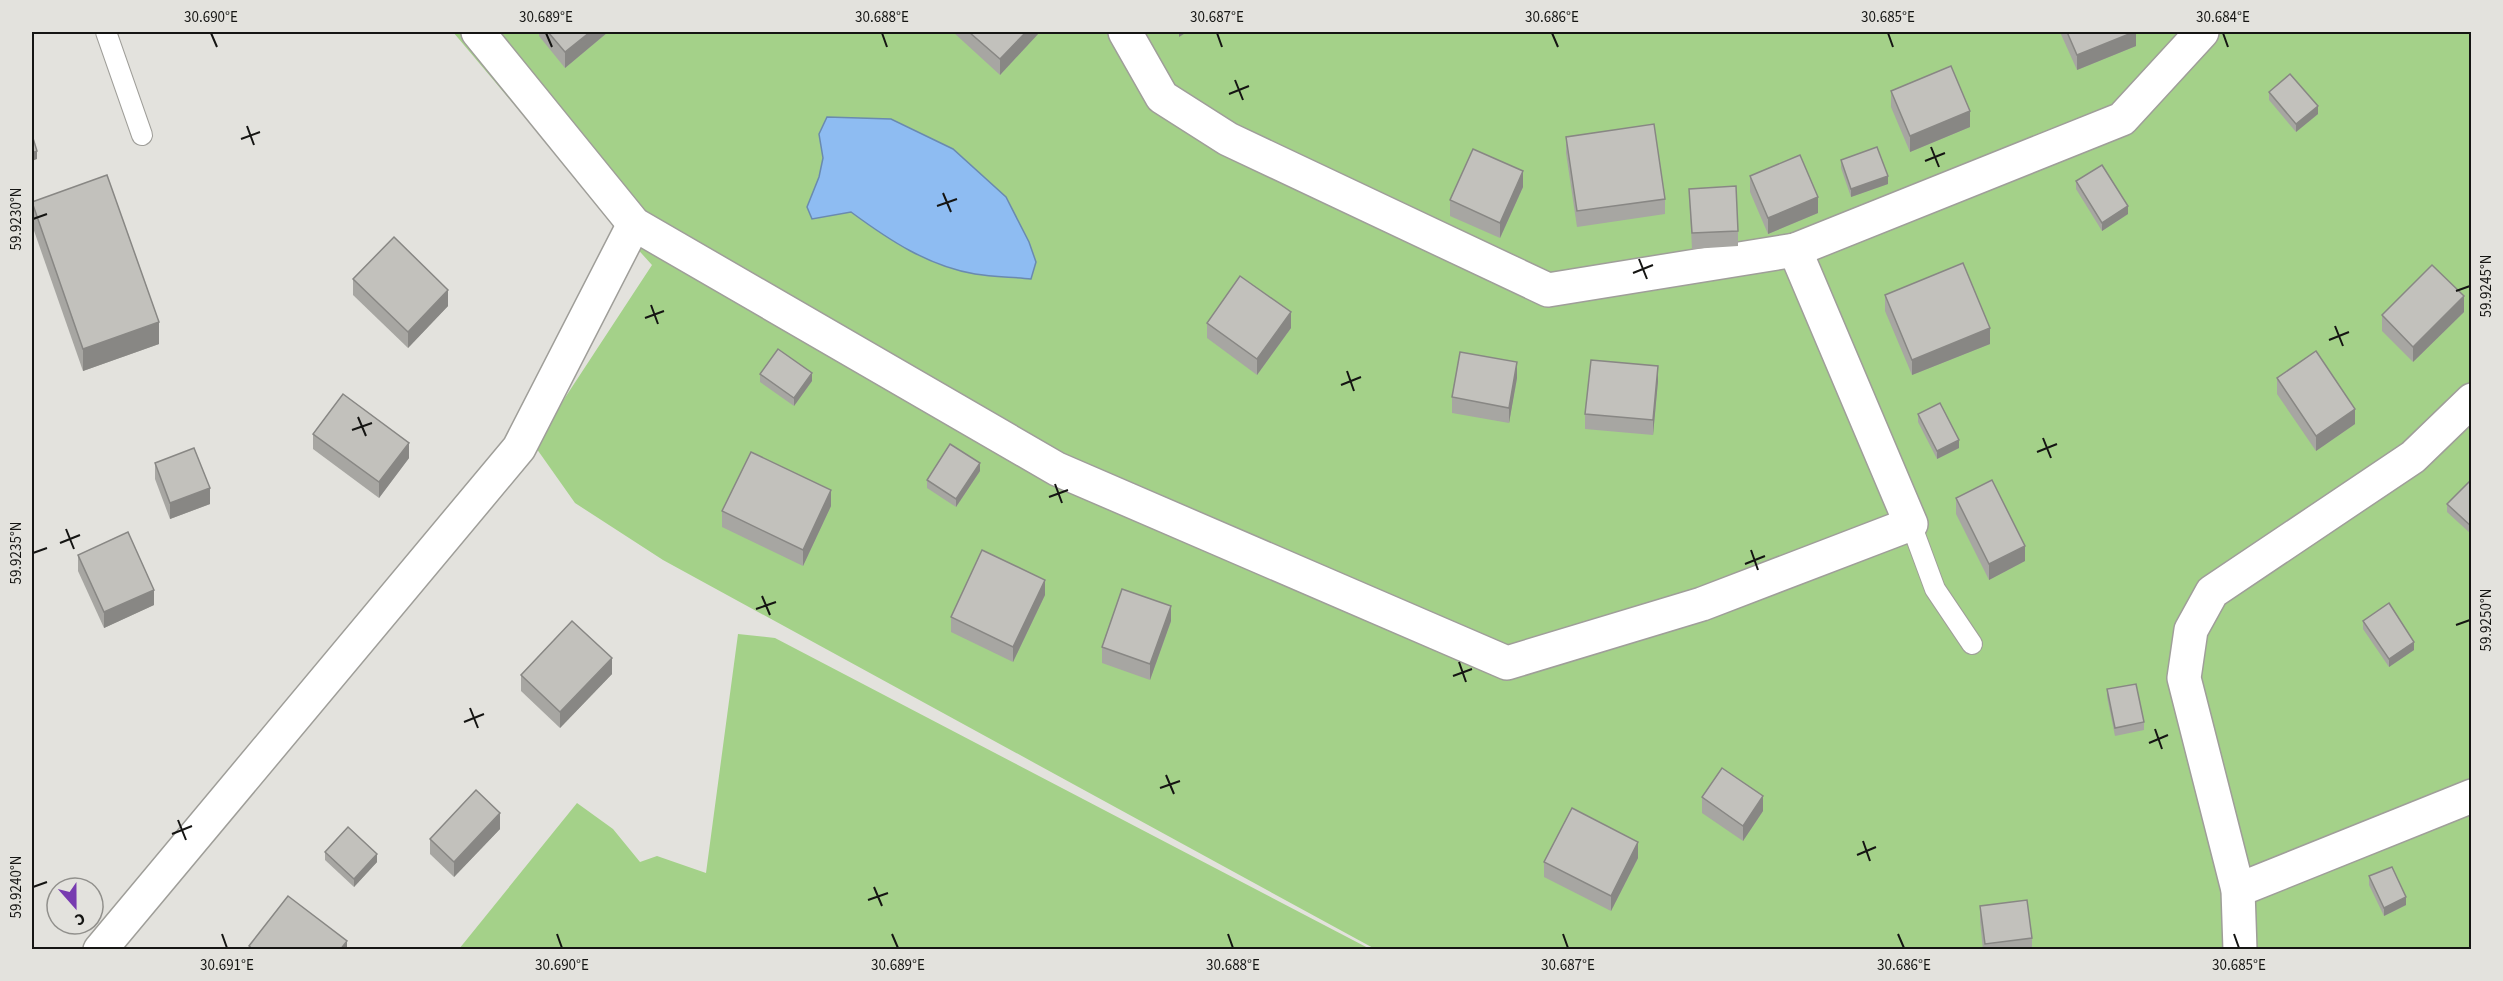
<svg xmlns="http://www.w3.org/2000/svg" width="2503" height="981" viewBox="0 0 2503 981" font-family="'Source Sans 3',sans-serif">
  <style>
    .green { fill: #a4d189 }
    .water { fill: #8ebcf2; stroke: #6a8aaf; stroke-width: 1.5 }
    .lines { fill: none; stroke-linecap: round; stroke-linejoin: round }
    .service-casing { stroke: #9f9e99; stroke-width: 22 }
    .minor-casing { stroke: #9f9e99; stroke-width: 36 }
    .service { stroke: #fff; stroke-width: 20 }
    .minor { stroke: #fff; stroke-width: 33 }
    .wall { fill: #a7a6a2 }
    .shaded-wall { fill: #888784 }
    .building { fill: #c2c1bc; stroke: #888784; stroke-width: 1.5 }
    .ticks { fill: none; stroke: #151513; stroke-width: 2 }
    .neatline { fill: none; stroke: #151513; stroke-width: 2 }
    .ticks-label { font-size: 15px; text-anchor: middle; fill: #151513 }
  </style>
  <rect width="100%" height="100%" fill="#e3e2dd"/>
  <g class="green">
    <polygon points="453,32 2471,32 2471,949 1375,949 663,560 575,503 534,445 652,265 613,222"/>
    <polygon points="738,634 775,638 1370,949 459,949 577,803 613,829 640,862 657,856 706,873"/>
  </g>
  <path class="water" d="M 827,117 L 891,119 L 953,149 L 1006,197 L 1029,242 L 1036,262 L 1031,279 C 1013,277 993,277 975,274 C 928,266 889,240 851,212 L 812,219 L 807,207 L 819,177 L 823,158 L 819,134 Z"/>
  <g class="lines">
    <g class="service-casing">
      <g id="service">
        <polyline points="106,32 142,135"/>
        <polyline points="1911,524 1935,589 1972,644"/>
      </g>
    </g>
    <g class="minor-casing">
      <g id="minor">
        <polyline points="478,32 634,224 1057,469 1507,663 1702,604 1911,524 1795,250"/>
        <polyline points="1125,32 1162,97 1228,139 1548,290 1795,250 2122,119 2202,32"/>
        <polyline points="2238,890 2472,796"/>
        <polyline points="100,950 519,448 634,224"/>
        <polyline points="2240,950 2238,890 2184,678 2191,630 2212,592 2413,457 2472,400"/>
      </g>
    </g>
    <use href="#service" class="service"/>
    <use href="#minor" class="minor"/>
  </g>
  <g class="wall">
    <polygon points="539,32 608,32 565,68 539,36"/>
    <polygon points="953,32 1039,32 1039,33 1000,75"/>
    <polygon points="2060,32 2136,32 2136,46 2077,70"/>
    <polygon points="1891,91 1970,127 1910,152 1891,107"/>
    <polygon points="2269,92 2318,114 2296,132 2269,100"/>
    <polygon points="1566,137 1665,199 1665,214 1577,227 1566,153"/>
    <polygon points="1841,160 1888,184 1851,197 1841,168"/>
    <polygon points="1750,176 1818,213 1768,234 1750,192"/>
    <polygon points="2076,181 2128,214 2102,231 2076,189"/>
    <polygon points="1523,187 1500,238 1450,216 1450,200"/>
    <polygon points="1689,189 1738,231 1738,246 1692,249"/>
    <polygon points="32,202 159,344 83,371 32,225"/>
    <polygon points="353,279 448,306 408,348 353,295"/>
    <polygon points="1885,295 1990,344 1912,375 1885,311"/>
    <polygon points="2464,312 2413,362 2382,331 2382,315"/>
    <polygon points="1207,323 1291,328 1257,375 1207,338"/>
    <polygon points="760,374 812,381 794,406 760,382"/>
    <polygon points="1517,378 1509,423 1452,413 1452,397"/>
    <polygon points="2277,378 2355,424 2316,451 2277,394"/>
    <polygon points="1658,381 1653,435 1585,429 1585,414"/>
    <polygon points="1918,414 1959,448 1937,459 1918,422"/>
    <polygon points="313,434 409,458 379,498 313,449"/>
    <polygon points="155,463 210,504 170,519 155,479"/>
    <polygon points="980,471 956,507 927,488 927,480"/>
    <polygon points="2472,482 2472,534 2471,534 2447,512 2447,504"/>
    <polygon points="1956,498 2025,561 1989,580 1956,514"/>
    <polygon points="831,506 803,566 722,527 722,511"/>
    <polygon points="78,555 154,605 104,628 78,571"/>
    <polygon points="1045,595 1013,662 951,632 951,617"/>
    <polygon points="1171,621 1150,680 1102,663 1102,647"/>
    <polygon points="2363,621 2414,650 2389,667 2363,629"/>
    <polygon points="612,674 560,728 521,691 521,675"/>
    <polygon points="2107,689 2144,722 2144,730 2115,736 2107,697"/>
    <polygon points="1702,797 1763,811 1743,841 1702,813"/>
    <polygon points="500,829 454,877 430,854 430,839"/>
    <polygon points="325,852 377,862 354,887 325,860"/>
    <polygon points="1638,858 1611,911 1544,877 1544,862"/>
    <polygon points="2369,876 2406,905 2384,916 2369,885"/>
    <polygon points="1980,906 2032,938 2032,950 1983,950 1980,921"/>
  </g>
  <g class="shaded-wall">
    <polygon points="590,32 608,32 565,68 565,52"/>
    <polygon points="1026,32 1039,32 1039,33 1000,75 1000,59"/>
    <polygon points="1179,32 1187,32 1179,37"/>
    <polygon points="2134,32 2136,32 2136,46 2077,70 2077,55"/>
    <polygon points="2318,106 2318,114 2296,132 2296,124"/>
    <polygon points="1970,111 1970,127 1910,152 1910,136"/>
    <polygon points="37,151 37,159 32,161 32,153"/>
    <polygon points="1523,171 1523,187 1500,238 1500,223"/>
    <polygon points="1888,176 1888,184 1851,197 1851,189"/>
    <polygon points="1818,197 1818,213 1768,234 1768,218"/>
    <polygon points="2128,206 2128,214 2102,231 2102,223"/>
    <polygon points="448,290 448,306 408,348 408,332"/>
    <polygon points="2464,296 2464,312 2413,362 2413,347"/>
    <polygon points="1291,312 1291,328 1257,375 1257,359"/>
    <polygon points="159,322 159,344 83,371 83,349"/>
    <polygon points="1990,328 1990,344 1912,375 1912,360"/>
    <polygon points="1517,362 1517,378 1509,423 1509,408"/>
    <polygon points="1658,366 1658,381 1653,435 1653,420"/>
    <polygon points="812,373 812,381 794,406 794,398"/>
    <polygon points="2355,409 2355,424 2316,451 2316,436"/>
    <polygon points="1959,440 1959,448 1937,459 1937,451"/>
    <polygon points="409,443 409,458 379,498 379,482"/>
    <polygon points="980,463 980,471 956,507 956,499"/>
    <polygon points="210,488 210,504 170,519 170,503"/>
    <polygon points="831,490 831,506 803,566 803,550"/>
    <polygon points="2025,546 2025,561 1989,580 1989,564"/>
    <polygon points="1045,580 1045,595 1013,662 1013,647"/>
    <polygon points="154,590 154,605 104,628 104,612"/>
    <polygon points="1171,606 1171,621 1150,680 1150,664"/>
    <polygon points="2414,642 2414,650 2389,667 2389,659"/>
    <polygon points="612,658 612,674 560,728 560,712"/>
    <polygon points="1763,796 1763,811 1743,841 1743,826"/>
    <polygon points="500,813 500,829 454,877 454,862"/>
    <polygon points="1638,842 1638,858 1611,911 1611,896"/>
    <polygon points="377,854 377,862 354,887 354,879"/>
    <polygon points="2406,897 2406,905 2384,916 2384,908"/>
    <polygon points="347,941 347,950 340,950"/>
  </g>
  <g class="building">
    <polygon points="548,32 590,32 565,52"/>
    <polygon points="969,32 1026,32 1000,59"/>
    <polygon points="2067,32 2134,32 2077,55"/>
    <polygon points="1951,66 1970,111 1910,136 1891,91"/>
    <polygon points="2290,74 2318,106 2296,124 2269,92"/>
    <polygon points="1654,124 1665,199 1577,211 1566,137"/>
    <polygon points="32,135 37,151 32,153"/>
    <polygon points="1877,147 1888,176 1851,189 1841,160"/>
    <polygon points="1473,149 1523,171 1500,223 1450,200"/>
    <polygon points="1800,155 1818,197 1768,218 1750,176"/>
    <polygon points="2102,165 2128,206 2102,223 2076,181"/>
    <polygon points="107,175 159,322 83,349 32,202"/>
    <polygon points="1736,186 1738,231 1692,233 1689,189"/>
    <polygon points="394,237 448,290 408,332 353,279"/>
    <polygon points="1963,263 1990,328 1912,360 1885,295"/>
    <polygon points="2432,265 2464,296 2413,347 2382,315"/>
    <polygon points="1240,276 1291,312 1257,359 1207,323"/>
    <polygon points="778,349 812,373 794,398 760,374"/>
    <polygon points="2316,351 2355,409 2316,436 2277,378"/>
    <polygon points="1460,352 1517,362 1509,408 1452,397"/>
    <polygon points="1591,360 1658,366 1653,420 1585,414"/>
    <polygon points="343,394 409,443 379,482 313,434"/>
    <polygon points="1940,403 1959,440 1937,451 1918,414"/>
    <polygon points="950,444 980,463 956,499 927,480"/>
    <polygon points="194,448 210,488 170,503 155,463"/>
    <polygon points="751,452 831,490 803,550 722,511"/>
    <polygon points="1992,480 2025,546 1989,564 1956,498"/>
    <polygon points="2470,481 2472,482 2471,526 2447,504"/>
    <polygon points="128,532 154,590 104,612 78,555"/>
    <polygon points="982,550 1045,580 1013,647 951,617"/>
    <polygon points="1122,589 1171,606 1150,664 1102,647"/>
    <polygon points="2389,603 2414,642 2389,659 2363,621"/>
    <polygon points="572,621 612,658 560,712 521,675"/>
    <polygon points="2136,684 2144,722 2115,728 2107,689"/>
    <polygon points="1722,768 1763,796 1743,826 1702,797"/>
    <polygon points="476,790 500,813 454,862 430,839"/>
    <polygon points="1572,808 1638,842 1611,896 1544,862"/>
    <polygon points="348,827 377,854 354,879 325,852"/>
    <polygon points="2392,867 2406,897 2384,908 2369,876"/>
    <polygon points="288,896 347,941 340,950 254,950 249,946"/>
    <polygon points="2027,900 2032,938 1985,944 1980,906"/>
  </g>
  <path class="ticks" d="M 211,33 L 217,47M 546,33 L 552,47M 882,33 L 887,47M 1217,33 L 1222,47M 1552,33 L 1558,47M 1888,33 L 1893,47M 2223,33 L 2228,47M 1235,80 L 1243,100M 1229,94 L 1249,86M 247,126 L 254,145M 241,139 L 260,132M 1931,147 L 1939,167M 1925,161 L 1945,153M 943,193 L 951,212M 937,206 L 957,199M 33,219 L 47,214M 1639,259 L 1647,279M 1633,273 L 1653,265M 2456,291 L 2470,286M 651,305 L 658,324M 645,318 L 664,311M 2335,326 L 2343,346M 2329,340 L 2349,332M 1347,371 L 1354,391M 1341,385 L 1361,377M 358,417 L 366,436M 352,430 L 372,423M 2043,438 L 2051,458M 2037,452 L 2057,444M 1055,484 L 1062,503M 1049,497 L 1068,490M 66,529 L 74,549M 60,543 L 80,535M 1751,550 L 1758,570M 33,553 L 47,548M 1745,564 L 1765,556M 762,596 L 770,615M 756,609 L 776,602M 2456,625 L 2470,620M 1459,662 L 1466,682M 1453,676 L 1472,669M 470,708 L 478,728M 464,722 L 484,714M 2155,729 L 2162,749M 2149,743 L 2168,735M 1166,775 L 1174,794M 1160,788 L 1180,781M 178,820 L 186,840M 172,834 L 192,826M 1863,841 L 1870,861M 1857,855 L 1876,847M 33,887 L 47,882M 874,887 L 882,906M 868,900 L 888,893M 222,934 L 227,948M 557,934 L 562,948M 892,934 L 898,948M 1228,934 L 1233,948M 1563,934 L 1568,948M 1898,934 L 1904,948M 2234,934 L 2239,948"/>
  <rect width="2503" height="981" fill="none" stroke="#e3e2dd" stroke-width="66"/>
  <g transform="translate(75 906) rotate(159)"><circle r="28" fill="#e3e2dd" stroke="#91908c" stroke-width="1.5"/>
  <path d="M0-4.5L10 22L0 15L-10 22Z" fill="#773bb0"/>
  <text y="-9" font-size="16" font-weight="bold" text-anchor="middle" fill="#151513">С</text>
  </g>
  <rect x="33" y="33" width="2437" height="915" class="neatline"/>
  <g class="ticks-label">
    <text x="211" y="22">30.690°E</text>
    <text x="546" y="22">30.689°E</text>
    <text x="882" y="22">30.688°E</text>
    <text x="1217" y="22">30.687°E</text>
    <text x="1552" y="22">30.686°E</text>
    <text x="1888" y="22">30.685°E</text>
    <text x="2223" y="22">30.684°E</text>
    <text transform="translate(16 219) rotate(-90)" y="5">59.9230°N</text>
    <text transform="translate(2486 286) rotate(-90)" y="5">59.9245°N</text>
    <text transform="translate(16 553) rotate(-90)" y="5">59.9235°N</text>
    <text transform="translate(2486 620) rotate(-90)" y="5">59.9250°N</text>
    <text transform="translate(16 887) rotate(-90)" y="5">59.9240°N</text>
    <text x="227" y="970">30.691°E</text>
    <text x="562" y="970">30.690°E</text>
    <text x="898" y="970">30.689°E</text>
    <text x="1233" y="970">30.688°E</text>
    <text x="1568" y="970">30.687°E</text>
    <text x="1904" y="970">30.686°E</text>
    <text x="2239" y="970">30.685°E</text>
  </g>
</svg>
